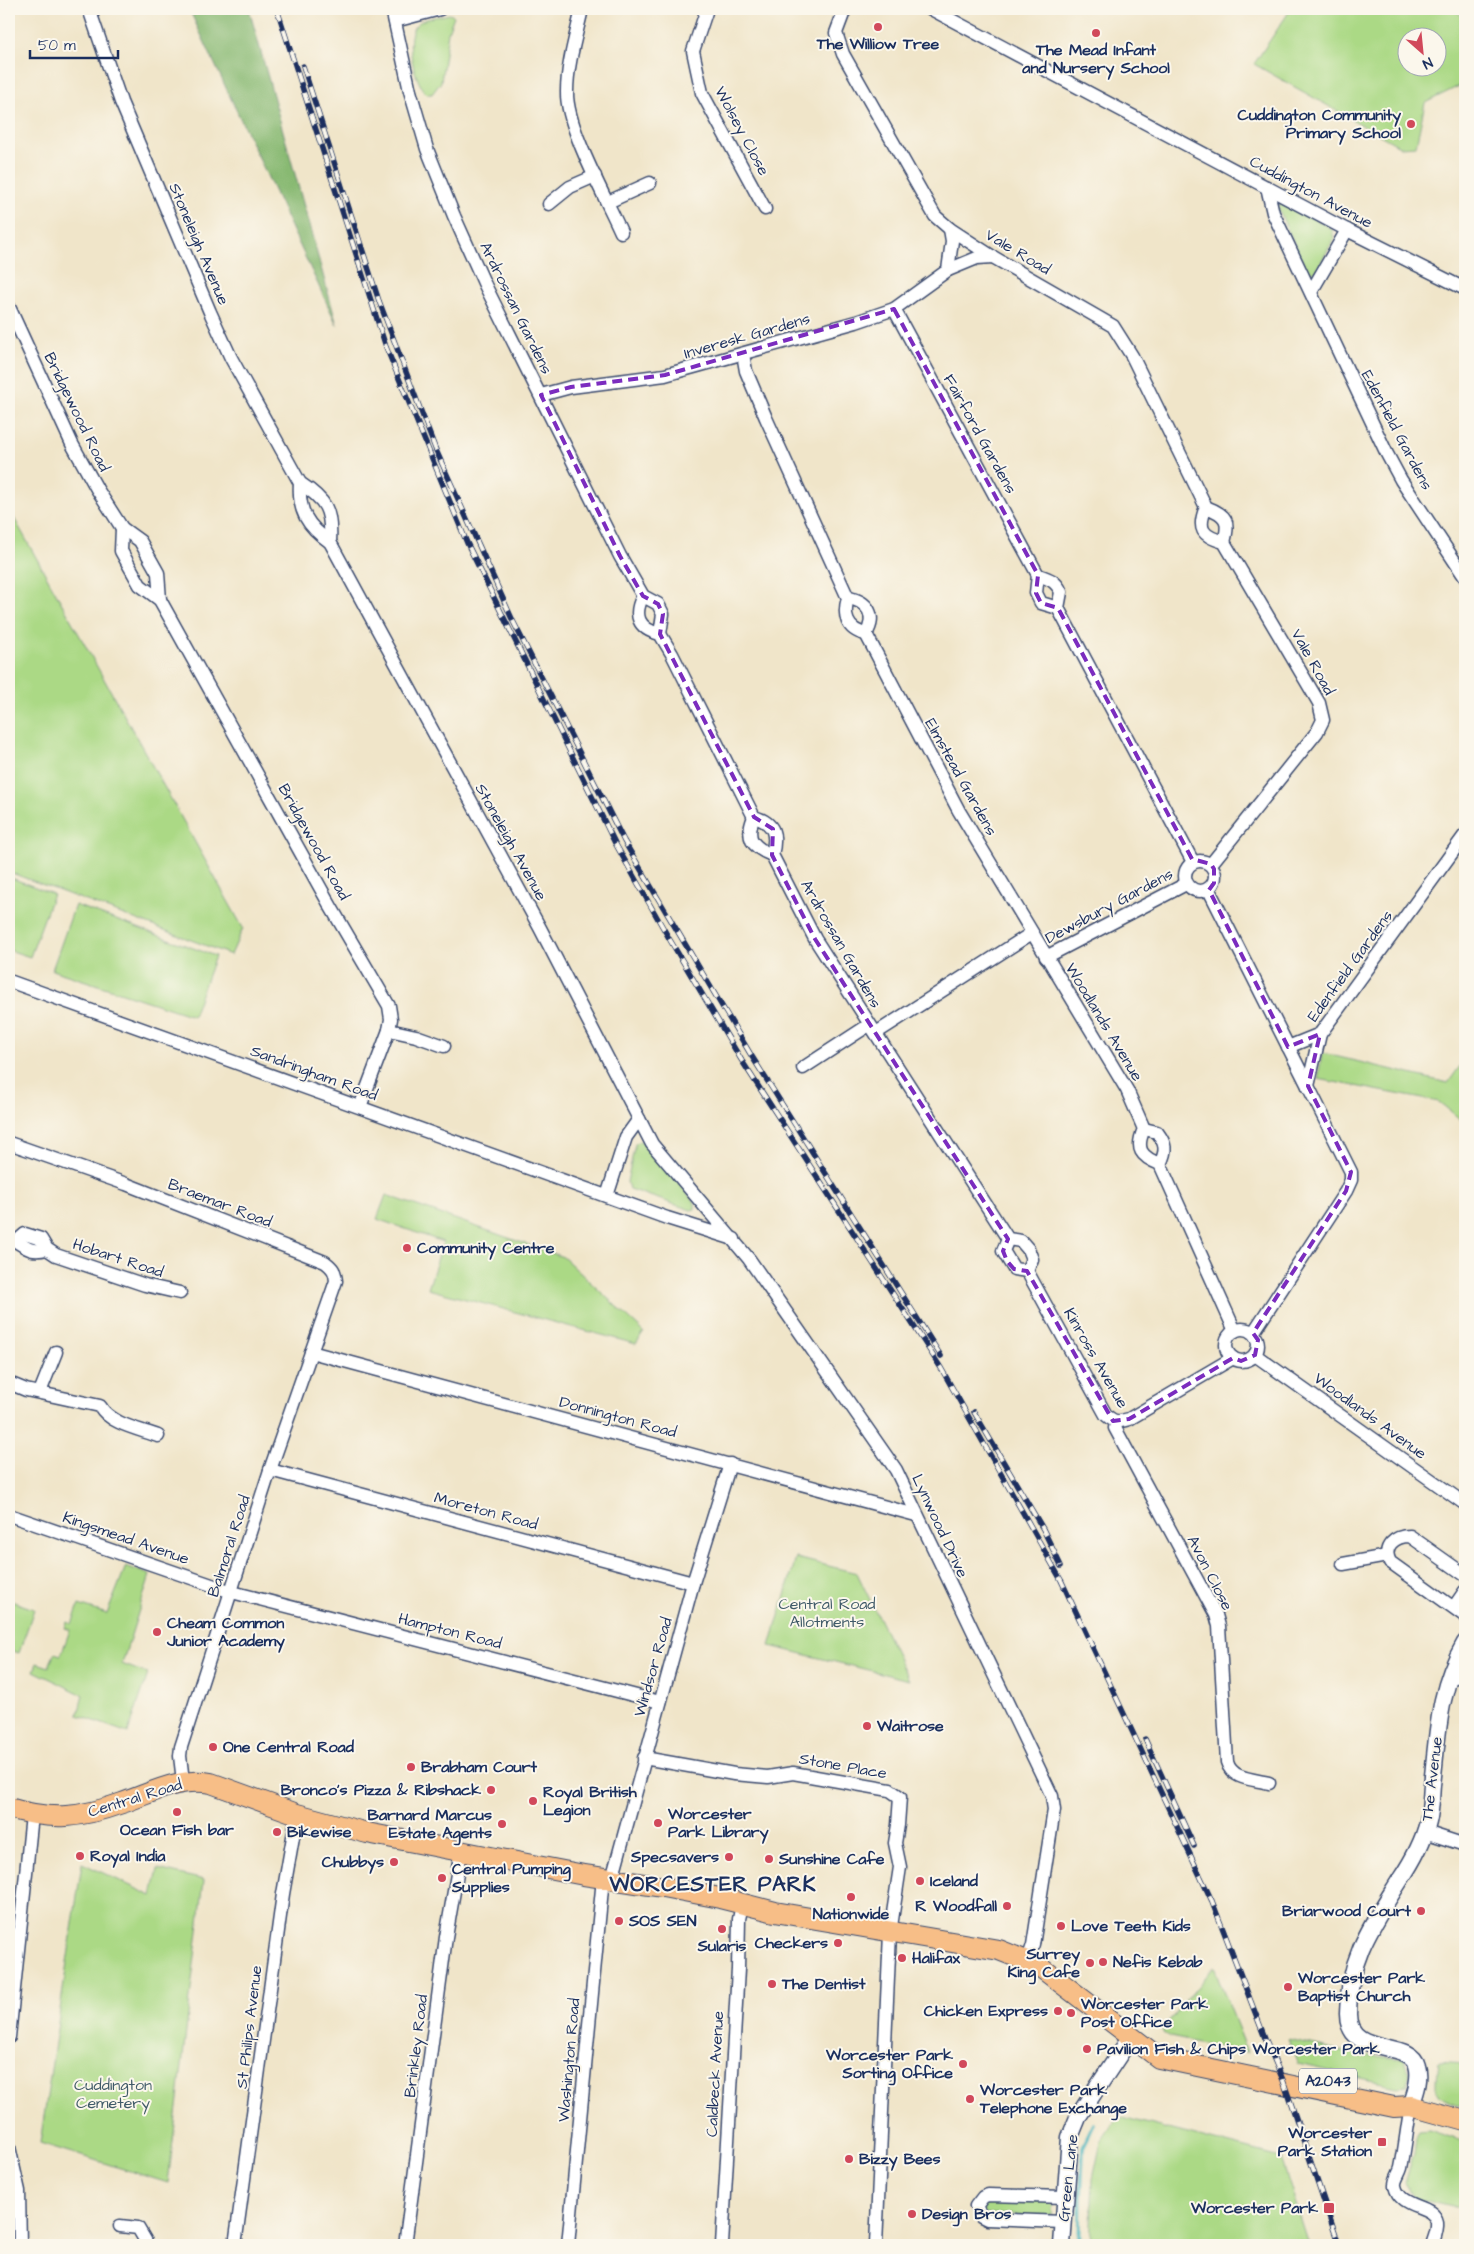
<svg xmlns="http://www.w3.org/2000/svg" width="1474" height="2254" viewBox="0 0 1474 2254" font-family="'Architects Daughter',sans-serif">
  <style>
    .green { fill: #abd985; stroke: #638472; fill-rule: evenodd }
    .forest { fill: #88b972; stroke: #527468 }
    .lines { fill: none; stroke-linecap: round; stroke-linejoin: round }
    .stream { stroke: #41b1b9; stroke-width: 4 }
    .minor-casing { stroke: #3b4a6e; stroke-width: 15 }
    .tertiary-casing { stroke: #3b4a6e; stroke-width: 19 }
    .primary-casing { stroke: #3b4a6e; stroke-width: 22 }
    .minor { stroke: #fff; stroke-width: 12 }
    .tertiary { stroke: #fff; stroke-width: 16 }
    .primary { stroke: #f7be87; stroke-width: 20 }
    .rail-casing { stroke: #1b2f5e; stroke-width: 5.5 }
    .rail { stroke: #fbf7ec; stroke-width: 4; stroke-dasharray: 11; stroke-linecap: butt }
    .marked { fill: none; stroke: #7b2cbf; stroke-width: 4; stroke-dasharray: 10 6; stroke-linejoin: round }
    .poi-dot { fill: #d1495b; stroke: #fbf7ec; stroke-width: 2 }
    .labels { text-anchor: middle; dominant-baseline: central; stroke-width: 4; stroke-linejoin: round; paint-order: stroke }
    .shield { fill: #fbf7ec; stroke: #5e6b89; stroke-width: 1 }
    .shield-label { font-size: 15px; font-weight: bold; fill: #1b2f5e }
    .poi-label { font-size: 16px; font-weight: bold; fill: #1b2f5e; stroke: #fbf7ec; text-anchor: start }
    .street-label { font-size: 16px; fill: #1b2f5e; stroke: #fbf7ec }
    .park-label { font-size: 16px; fill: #3f5a68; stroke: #fbf7ec }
    .district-label { font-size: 21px; font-weight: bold; letter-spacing: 1px; fill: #1b2f5e; stroke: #fbf7ec }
  </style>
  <rect width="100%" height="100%" fill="#fbf7ec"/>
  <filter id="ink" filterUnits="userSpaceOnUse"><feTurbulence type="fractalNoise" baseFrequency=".02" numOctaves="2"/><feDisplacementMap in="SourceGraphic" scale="10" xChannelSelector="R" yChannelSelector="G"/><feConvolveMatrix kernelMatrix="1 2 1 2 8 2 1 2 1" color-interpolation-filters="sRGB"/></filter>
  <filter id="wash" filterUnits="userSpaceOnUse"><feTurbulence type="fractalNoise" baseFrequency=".0096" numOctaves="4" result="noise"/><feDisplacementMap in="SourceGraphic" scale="20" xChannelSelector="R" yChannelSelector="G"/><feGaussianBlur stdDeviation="1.12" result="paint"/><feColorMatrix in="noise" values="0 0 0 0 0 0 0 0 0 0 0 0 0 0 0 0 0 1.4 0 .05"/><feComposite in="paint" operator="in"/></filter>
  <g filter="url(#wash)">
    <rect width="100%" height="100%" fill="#f0e5c9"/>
    <g class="green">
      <path d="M 1291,9 L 1453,9 L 1465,18 L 1465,83 L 1425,103 L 1416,146 L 1401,147 L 1254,64 ZM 1406,38 L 1436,38 L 1436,68 L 1406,68 Z"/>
      <path d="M 449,14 L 454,16 L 448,32 L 441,82 L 432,94 L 427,94 C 415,84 403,38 416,25 C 424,17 439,17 449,14 Z"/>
      <polygon points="1284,202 1332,229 1334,239 1316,271 1309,273 1307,271 1278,209 1280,203"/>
      <polygon points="9,509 243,928 231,955 9,872"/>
      <polygon points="9,877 53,894 30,957 9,950"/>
      <polygon points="75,905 215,956 193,1016 52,970"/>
      <polygon points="1322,1053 1448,1083 1465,1059 1465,1123 1439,1102 1318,1079"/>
      <polygon points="640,1141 647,1143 695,1203 695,1209 691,1210 629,1189 627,1182 635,1144"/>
      <polygon points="386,1195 563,1257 644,1332 636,1344 428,1289 443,1242 377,1219"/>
      <polygon points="796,1558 857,1573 909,1680 770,1646"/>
      <polygon points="126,1566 150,1575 122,1664 148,1674 128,1733 78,1715 83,1695 34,1671 37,1663 49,1667 54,1653 61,1655 70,1630 65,1628 67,1622 72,1624 79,1605 107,1614"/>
      <polygon points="11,1601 34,1609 19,1653 9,1650 9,1607"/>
      <polygon points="82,1863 152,1896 158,1869 204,1880 168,2183 40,2143"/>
      <polygon points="1214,1967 1248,2053 1170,2037 1163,2033 1163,2028"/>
      <polygon points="1288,2039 1357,2054 1403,2059 1410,2074 1406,2085 1396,2086 1298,2064"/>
      <path d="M 1438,2062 L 1465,2064 L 1465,2107 C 1433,2097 1434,2094 1438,2062 Z"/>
      <polygon points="1118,2116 1281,2158 1309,2245 1090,2245 1093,2179 1101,2142"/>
      <polygon points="1429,2130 1465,2142 1465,2209 1419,2198 1413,2195 1405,2183 1414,2154 1416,2136 1419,2131"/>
      <polygon points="985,2201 1053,2202 1052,2216 988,2214 984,2212 982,2204"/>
    </g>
    <polygon class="forest" points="189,9 249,9 337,325"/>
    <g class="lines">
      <polyline class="stream" points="1079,2245 1083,2147 1094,2124"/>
    </g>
  </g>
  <g filter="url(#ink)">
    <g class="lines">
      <g class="minor-casing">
        <g id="minor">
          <path d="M 89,9 L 121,102 L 210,312 L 231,358 L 300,483 C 326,500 332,510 330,542"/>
          <polyline points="392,9 410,91 427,149 454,216 485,285 620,556 643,596 658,604 663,614 660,634"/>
          <path d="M 582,9 C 576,36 567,65 567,92 C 566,127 606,198 621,232"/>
          <polyline points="707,9 693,51 702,93 765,209"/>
          <path d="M 845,9 L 836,33 L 843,54 L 935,216 L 950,229 L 993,257 L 1113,326 L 1132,356 L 1206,507 C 1227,515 1230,521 1224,542"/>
          <polyline points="931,9 1347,230 1465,289"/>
          <polyline points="395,21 440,9"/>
          <polyline points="1267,187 1273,213 1387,454 1401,480 1465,577"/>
          <polyline points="608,202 650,183"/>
          <polyline points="549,204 570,187 595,176"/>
          <polyline points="948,270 952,241 950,229"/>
          <polyline points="1311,292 1347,230"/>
          <polyline points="9,307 72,444 97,489 122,528 140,541 158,573 160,600"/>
          <polyline points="894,309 1038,575 1036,593 1041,603 1058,608"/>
          <path d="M 743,354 L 746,371 L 766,418 L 848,598 C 843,615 846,630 866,634"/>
          <polyline points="541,395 571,387 665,375 856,322 894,309 948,270 977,258 993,257"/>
          <path d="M 300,483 C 298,511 307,526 330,542 L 540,928 L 652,1144 L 749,1259 L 896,1470 L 1052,1796 L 1054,1810 L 1033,1945 L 1028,1960"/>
          <path d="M 1206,507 C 1197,529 1202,536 1224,542 L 1319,703 L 1323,720 L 1317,732 L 1211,864"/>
          <polyline points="122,528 121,551 140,585 160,600 331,907 389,1006 391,1019 389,1030 360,1107"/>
          <path d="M 1038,575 C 1050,579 1056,581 1061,592 L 1058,608 L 1193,862"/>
          <path d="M 643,596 C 633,615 638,629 660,634 L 672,654 L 754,817 C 775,823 777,835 772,855 L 815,939 L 1008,1239 L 1021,1241 L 1028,1249 L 1032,1259 L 1027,1271"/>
          <path d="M 848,598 C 868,601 877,616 866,634"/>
          <path d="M 866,634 L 959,811 L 1127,1090 L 1144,1129 C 1135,1149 1141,1157 1160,1164 L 1235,1331"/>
          <path d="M 754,817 C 745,838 752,847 772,855"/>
          <circle cx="1200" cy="876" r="15"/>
          <polyline points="1209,890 1308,1086"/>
          <polyline points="1046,957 1186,884"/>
          <polyline points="9,981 667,1218 734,1239"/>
          <polyline points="389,1030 416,1036 444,1046"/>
          <polyline points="876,1033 1032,933"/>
          <polyline points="1288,1047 1320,1034"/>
          <polyline points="803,1068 869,1025"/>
          <path d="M 1144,1129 L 1157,1132 C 1166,1144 1167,1150 1160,1164"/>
          <path d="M 9,1143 L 126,1184 L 325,1262 C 333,1268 335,1271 336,1281 L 270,1470 L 181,1747 L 180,1756 L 183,1781"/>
          <polyline points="607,1196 626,1137 639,1119"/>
          <path d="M 9,1238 C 25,1244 26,1254 47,1249"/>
          <polyline points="1008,1239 1003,1251 1014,1269 1027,1271"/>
          <polyline points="17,1241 25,1234 41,1239 47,1249 56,1255 145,1285 180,1293"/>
          <path d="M 1027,1271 L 1106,1415 C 1115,1423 1118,1422 1129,1419 L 1233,1358"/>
          <circle cx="1242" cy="1345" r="16"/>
          <polyline points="1253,1333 1346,1191 1351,1180 1351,1172 1308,1086 1320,1034 1465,835"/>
          <polyline points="311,1352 916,1515"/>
          <polyline points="1255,1355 1465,1504"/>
          <path d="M 9,1383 L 26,1390 L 100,1406 C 110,1424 139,1429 158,1436"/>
          <polyline points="40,1392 56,1352"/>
          <path d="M 1117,1423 L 1115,1428 L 1216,1615 L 1219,1626 L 1227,1762 C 1232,1780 1254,1779 1269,1783"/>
          <polyline points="270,1470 693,1583"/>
          <polyline points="9,1515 232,1592 660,1702"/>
          <polyline points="1343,1564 1387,1556"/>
          <path d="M 1465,1575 L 1410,1536 C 1394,1536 1382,1547 1390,1562 L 1465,1616"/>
          <polyline points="1454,1607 1465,1591"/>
          <polyline points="1450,1673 1465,1680"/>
          <polyline points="644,1758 734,1774 768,1777 793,1773 890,1790 900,1797 898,1825 895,1843 900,1867 890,1933 876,2245"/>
          <polyline points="1425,1832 1465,1845"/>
          <polyline points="612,1879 693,1583 730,1464"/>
          <polyline points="9,2037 32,1815"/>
          <path d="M 1411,2106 C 1407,2127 1405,2148 1401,2168 C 1399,2175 1394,2180 1395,2186 C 1400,2210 1433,2203 1437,2222 C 1438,2230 1434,2239 1432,2245"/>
          <polyline points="9,2147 19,2191 20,2245"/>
          <polyline points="1063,2222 987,2219 981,2216 976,2206 983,2197 988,2195 1065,2197"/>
          <polyline points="120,2226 138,2228 148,2245"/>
          <polyline points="235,2245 283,1894 297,1814"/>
          <polyline points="405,2245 446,1937 461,1851"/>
          <polyline points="568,2245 603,1878"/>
          <polyline points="722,2245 738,1969 739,1919 742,1905"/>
        </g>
      </g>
      <g class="tertiary-casing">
        <g id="tertiary">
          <path d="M 1411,2106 C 1415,2094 1421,2079 1417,2066 C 1410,2038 1348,2058 1348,2014 C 1348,1958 1372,1925 1400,1880 C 1412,1862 1423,1843 1428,1822 C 1431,1810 1431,1797 1432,1785 C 1438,1733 1438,1689 1465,1643"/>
          <polyline points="1062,2245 1070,2137 1079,2115 1131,2037"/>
        </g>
      </g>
      <g class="primary-casing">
        <path id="primary" d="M 9,1808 C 52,1821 80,1818 122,1803 C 152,1793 178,1777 211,1783 L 297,1814 L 367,1833 L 584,1875 L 663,1887 L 720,1898 L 775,1912 L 999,1950 L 1039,1966 L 1159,2058 L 1394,2107 L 1411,2106 L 1465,2121"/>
      </g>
      <use href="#minor" class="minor"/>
      <use href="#tertiary" class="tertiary"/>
      <use href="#primary" class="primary"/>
      <g class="rail-casing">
        <g id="rail">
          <polyline points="277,9 386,347 467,543 615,843 670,940 742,1061 941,1368 1061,1580 1212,1901 1265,2038 1283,2080 1339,2245"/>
          <polyline points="303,66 379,301 435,448 513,621 624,841 751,1055 941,1356"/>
          <polyline points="974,1412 1043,1529 1061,1566"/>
          <polyline points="1145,1739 1194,1846"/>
        </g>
      </g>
      <use href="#rail" class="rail"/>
    </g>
  </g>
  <path class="marked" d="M 894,309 L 1038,575 L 1036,593 L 1041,603 L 1058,608 L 1192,859 L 1211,864 L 1214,869 L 1214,883 L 1209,890 L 1288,1047 L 1320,1034 L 1308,1086 L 1351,1172 L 1346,1191 L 1253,1333 L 1258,1340 L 1255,1355 L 1241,1361 L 1233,1358 L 1129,1419 L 1113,1421 L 1027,1271 L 1014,1269 L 1007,1261 L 1003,1251 L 1008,1239 L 815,939 L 772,855 L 773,829 L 754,817 L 660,634 L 663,614 L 658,604 L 643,596 L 620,556 L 541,395 L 571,387 L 665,375 Z"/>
  <g class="poi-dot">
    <circle cx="878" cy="27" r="5"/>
    <circle cx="1096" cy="33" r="5"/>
    <circle cx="1411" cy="124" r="5"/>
    <circle cx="407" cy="1248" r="5"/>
    <circle cx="157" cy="1632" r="5"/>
    <circle cx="867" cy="1726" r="5"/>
    <circle cx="213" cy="1747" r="5"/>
    <circle cx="411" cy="1767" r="5"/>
    <circle cx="491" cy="1790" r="5"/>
    <circle cx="533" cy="1801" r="5"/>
    <circle cx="177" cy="1812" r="5"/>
    <circle cx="658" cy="1823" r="5"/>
    <circle cx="502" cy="1824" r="5"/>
    <circle cx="277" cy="1832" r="5"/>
    <circle cx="80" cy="1856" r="5"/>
    <circle cx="729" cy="1857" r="5"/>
    <circle cx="769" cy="1859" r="5"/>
    <circle cx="394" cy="1862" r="5"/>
    <circle cx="442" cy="1878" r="5"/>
    <circle cx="920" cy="1881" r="5"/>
    <circle cx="851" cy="1897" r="5"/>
    <circle cx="1007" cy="1906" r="5"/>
    <circle cx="1421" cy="1911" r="5"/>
    <circle cx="619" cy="1921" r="5"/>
    <circle cx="1061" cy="1926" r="5"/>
    <circle cx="722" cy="1929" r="5"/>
    <circle cx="838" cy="1943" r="5"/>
    <circle cx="902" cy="1958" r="5"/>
    <circle cx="1103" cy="1962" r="5"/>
    <circle cx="1090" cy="1963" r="5"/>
    <circle cx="772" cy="1984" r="5"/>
    <circle cx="1288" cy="1987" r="5"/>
    <circle cx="1058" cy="2011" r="5"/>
    <circle cx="1071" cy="2013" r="5"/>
    <circle cx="1087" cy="2049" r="5"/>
    <circle cx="963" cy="2064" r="5"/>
    <circle cx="970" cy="2099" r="5"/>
    <rect x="1377" y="2137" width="10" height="10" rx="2.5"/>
    <circle cx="849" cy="2159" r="5"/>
    <rect x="1323" y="2202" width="12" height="12" rx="2.5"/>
    <circle cx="912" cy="2214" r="5"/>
  </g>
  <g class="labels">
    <rect class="shield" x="1299" y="2068.5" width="58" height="25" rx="4"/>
    <g class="shield-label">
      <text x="1328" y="2081">A2043</text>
    </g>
    <g class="poi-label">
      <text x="878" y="44" text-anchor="middle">The Williow Tree</text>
      <text x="1096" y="50" text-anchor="middle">The Mead Infant<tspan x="1096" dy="18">and Nursery School</tspan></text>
      <text x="1401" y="115" text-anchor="end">Cuddington Community<tspan x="1401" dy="18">Primary School</tspan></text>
      <text x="417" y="1248">Community Centre</text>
      <text x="167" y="1623">Cheam Common<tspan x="167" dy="18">Junior Academy</tspan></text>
      <text x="877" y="1726">Waitrose</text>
      <text x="223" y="1747">One Central Road</text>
      <text x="421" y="1767">Brabham Court</text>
      <text x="481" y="1790" text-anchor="end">Bronco's Pizza &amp; Ribshack</text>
      <text x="543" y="1792">Royal British<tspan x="543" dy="18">Legion</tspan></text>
      <text x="668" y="1814">Worcester<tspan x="668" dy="18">Park Library</tspan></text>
      <text x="492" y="1815" text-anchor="end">Barnard Marcus<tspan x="492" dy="18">Estate Agents</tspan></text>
      <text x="177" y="1830" text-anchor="middle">Ocean Fish bar</text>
      <text x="287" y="1832">Bikewise</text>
      <text x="90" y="1856">Royal India</text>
      <text x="719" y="1857" text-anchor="end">Specsavers</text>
      <text x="779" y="1859">Sunshine Cafe</text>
      <text x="384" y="1862" text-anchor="end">Chubbys</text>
      <text x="452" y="1869">Central Pumping<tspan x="452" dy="18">Supplies</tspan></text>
      <text x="930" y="1881">Iceland</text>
      <text x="997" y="1906" text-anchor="end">R Woodfall</text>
      <text x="1411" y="1911" text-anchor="end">Briarwood Court</text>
      <text x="851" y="1914" text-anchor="middle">Nationwide</text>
      <text x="629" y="1921">SOS SEN</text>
      <text x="1071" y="1926">Love Teeth Kids</text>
      <text x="828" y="1943" text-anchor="end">Checkers</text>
      <text x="722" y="1946" text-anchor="middle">Sularis</text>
      <text x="1080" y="1954" text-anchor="end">Surrey<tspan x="1080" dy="18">King Cafe</tspan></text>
      <text x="912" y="1958">Halifax</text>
      <text x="1113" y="1962">Nefis Kebab</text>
      <text x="1298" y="1978">Worcester Park<tspan x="1298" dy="18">Baptist Church</tspan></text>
      <text x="782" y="1984">The Dentist</text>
      <text x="1081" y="2004">Worcester Park<tspan x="1081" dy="18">Post Office</tspan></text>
      <text x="1048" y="2011" text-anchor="end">Chicken Express</text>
      <text x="1097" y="2049">Pavilion Fish &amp; Chips Worcester Park</text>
      <text x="953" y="2055" text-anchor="end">Worcester Park<tspan x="953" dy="18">Sorting Office</tspan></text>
      <text x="980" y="2090">Worcester Park<tspan x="980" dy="18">Telephone Exchange</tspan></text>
      <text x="1372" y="2133" text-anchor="end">Worcester<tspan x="1372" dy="18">Park Station</tspan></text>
      <text x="859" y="2159">Bizzy Bees</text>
      <text x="1318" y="2208" text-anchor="end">Worcester Park</text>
      <text x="922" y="2214">Design Bros</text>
    </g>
    <g class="street-label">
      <text transform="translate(742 131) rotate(62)">Wolsey Close</text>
      <text transform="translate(1311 192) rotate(28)">Cuddington Avenue</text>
      <text transform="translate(199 244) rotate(67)">Stoneleigh Avenue</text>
      <text transform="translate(1018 252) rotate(31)">Vale Road</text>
      <text transform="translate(516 308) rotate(64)">Ardrossan Gardens</text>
      <text transform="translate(747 336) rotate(-16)">Inveresk Gardens</text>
      <text transform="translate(77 412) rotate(64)">Bridgewood Road</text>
      <text transform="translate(1397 430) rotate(62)">Edenfield Gardens</text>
      <text transform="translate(980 434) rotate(61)">Fairford Gardens</text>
      <text transform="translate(1313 662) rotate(61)">Vale Road</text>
      <text transform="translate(961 777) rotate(61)">Elmstead Gardens</text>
      <text transform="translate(314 842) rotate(61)">Bridgewood Road</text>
      <text transform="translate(511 842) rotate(61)">Stoneleigh Avenue</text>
      <text transform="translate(1109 906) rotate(-28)">Dewsbury Gardens</text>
      <text transform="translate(841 944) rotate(60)">Ardrossan Gardens</text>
      <text transform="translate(1350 966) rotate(-54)">Edenfield Gardens</text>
      <text transform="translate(1104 1022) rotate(59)">Woodlands Avenue</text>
      <text transform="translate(314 1073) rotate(20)">Sandringham Road</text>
      <text transform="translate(220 1203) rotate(21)">Braemar Road</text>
      <text transform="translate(118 1258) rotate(18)">Hobart Road</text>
      <text transform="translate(1096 1358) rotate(60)">Kinross Avenue</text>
      <text transform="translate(1370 1416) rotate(36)">Woodlands Avenue</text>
      <text transform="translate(618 1417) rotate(15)">Donnington Road</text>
      <text transform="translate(486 1511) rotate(15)">Moreton Road</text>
      <text transform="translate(940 1526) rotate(65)">Lynwood Drive</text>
      <text transform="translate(126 1538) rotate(19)">Kingsmead Avenue</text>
      <text transform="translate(229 1546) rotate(-72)">Balmoral Road</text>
      <text transform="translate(1210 1573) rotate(63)">Avon Close</text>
      <text transform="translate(450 1631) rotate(14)">Hampton Road</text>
      <text transform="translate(653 1667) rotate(-74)">Windsor Road</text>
      <text transform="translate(843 1766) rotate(10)">Stone Place</text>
      <text transform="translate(1432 1779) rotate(-83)">The Avenue</text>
      <text transform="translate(135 1798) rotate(-17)">Central Road</text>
      <text transform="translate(249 2027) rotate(-83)">St Philips Avenue</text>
      <text transform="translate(416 2046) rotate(-83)">Brinkley Road</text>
      <text transform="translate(569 2060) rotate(-85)">Washington Road</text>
      <text transform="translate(715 2074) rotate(-87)">Caldbeck Avenue</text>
      <text transform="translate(1068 2178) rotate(-84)">Green Lane</text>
    </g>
    <g class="park-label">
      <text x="827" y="1604">Central Road<tspan x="827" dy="18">Allotments</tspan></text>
      <text x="113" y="2085">Cuddington<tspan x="113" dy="18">Cemetery</tspan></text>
    </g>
    <g class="district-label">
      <text x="713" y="1884">WORCESTER PARK</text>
    </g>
  </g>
  <rect width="1474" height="2254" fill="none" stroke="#fbf7ec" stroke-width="30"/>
  <g transform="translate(1422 52) rotate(153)"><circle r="24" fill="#fbf7ec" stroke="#a1a7b3"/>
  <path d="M0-4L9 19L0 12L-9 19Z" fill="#d1495b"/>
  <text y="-8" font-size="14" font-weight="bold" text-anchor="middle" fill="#1b2f5e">N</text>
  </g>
  <path d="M30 50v8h88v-8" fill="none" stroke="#1b2f5e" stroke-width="2.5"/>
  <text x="38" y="50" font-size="15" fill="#1b2f5e" stroke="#fbf7ec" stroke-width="4" paint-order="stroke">50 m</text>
</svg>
